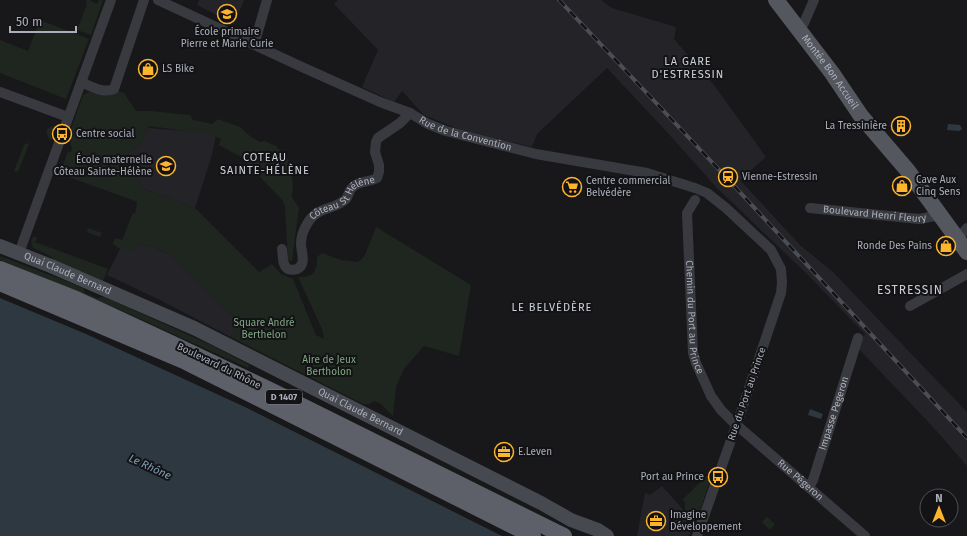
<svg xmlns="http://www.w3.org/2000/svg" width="967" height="536" viewBox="0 0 967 536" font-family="'Fira Sans',sans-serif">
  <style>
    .built { fill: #242428 }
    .green { fill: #1e261f }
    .water { fill: #2d3840 }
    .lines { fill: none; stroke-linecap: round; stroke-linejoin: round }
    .minor { stroke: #393a40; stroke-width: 10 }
    .secondary { stroke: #474950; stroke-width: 14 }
    .primary { stroke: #55575f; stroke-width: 16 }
    .trunk { stroke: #5d6068; stroke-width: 16 }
    .rail-casing { stroke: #4c4e55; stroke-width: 4 }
    .rail { stroke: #131316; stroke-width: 2.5; stroke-dasharray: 8; stroke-linecap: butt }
    .labels { text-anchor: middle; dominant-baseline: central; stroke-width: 4; stroke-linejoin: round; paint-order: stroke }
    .shield { fill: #131316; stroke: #7d808a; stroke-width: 1 }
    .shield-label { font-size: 9px; font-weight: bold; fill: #aaafbb }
    .poi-label { font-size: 10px; fill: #aaafbb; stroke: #131316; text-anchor: start }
    .street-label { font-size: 10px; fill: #aaafbb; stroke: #131316 }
    .park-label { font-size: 10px; fill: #80a782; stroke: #131316 }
    .neighbourhood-label { font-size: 11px; letter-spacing: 1px; fill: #cbcfd7; stroke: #131316 }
    .water-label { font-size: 11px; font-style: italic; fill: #7f9eb8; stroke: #131316 }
    .quarter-label { font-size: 12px; letter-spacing: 1px; fill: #cbcfd7; stroke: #131316 }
  </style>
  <rect width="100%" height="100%" fill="#18181b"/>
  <g class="built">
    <polygon points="199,0 244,0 234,24 197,5"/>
    <polygon points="338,0 601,0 612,8 676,27 674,39 714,85 766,157 740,180 800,245 833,272 967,412 967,466 934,428 857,347 861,338 865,334 806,273 717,188 666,131 607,68 537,134 532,147 458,129 424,115 402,91 394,102 362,87 378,50 334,4"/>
    <polygon points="148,128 202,132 216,135 212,155 195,208 144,189 133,171 116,161 141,144"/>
    <polygon points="139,244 155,247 170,255 218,303 238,321 231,337 158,299 107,275 121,247"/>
    <polygon points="662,486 696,524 688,536 637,536 645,493 650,495"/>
  </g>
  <g class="green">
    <polygon points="87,0 91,0 91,1 97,4 99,0 103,0 91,35 77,30 87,4 86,3"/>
    <polygon points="40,20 89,39 66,99 0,73 0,40 28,51"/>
    <path d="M 118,91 L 124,93 L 136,111 L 150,111 L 190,115 L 193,120 L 212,124 L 218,119 L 240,127 L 251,137 L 260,142 L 264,141 L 276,146 L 288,159 L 293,182 L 292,197 L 299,208 L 292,261 L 290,261 L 288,259 L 285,208 L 283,201 L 241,157 L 219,145 L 221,139 L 209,134 L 149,126 L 141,144 L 116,161 L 133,171 L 144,189 L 195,208 L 259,272 L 272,264 L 281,274 L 293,279 L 316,335 L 324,339 L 322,329 L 298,277 C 314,277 317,272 317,257 L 322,253 L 341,260 L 357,262 L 362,259 L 365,255 L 376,227 L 471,285 L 459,356 L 424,346 L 404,369 L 396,387 L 393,416 L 381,404 L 374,401 L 369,404 L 363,404 L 231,337 L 238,321 L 218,303 L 170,255 L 155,247 L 139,244 L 133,253 L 121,247 L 120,249 L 113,244 L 115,238 L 122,240 L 133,213 L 135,214 L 137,201 L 135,201 L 60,174 L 59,177 L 57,174 L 57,169 L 60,165 L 63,165 L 68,151 L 71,152 L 72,148 L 70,144 L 74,134 L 71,129 L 83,95 L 89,92 L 101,94 Z"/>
    <polygon points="52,126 55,131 53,131 51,135 53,136 51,141 48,137 46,130"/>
    <polygon points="27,143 29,144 18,172 14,171 24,145"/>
    <polygon points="88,228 102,233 100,237 87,232"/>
    <polygon points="33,237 37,237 35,242 108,269 103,281 57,262 50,256 33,248 31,242"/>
    <polygon points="0,256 71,283 83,288 85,293 97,298 104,297 131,309 213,346 249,365 248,368 127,313 0,260"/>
    <polygon points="713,470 714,470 696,522 685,509 685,502 682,500"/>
    <polygon points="767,517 775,524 770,530 762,522"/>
  </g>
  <g class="water">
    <polygon points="948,124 960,125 962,129 959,131 947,130"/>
    <polygon points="0,298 86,334 245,407 502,536 0,536"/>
    <polygon points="810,409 823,414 821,419 808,415"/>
  </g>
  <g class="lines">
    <g class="minor">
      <path id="s1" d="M 158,0 L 302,67 L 380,102 L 410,113 L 428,124 L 446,131 L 536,154 L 647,173 L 695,188 L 707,193 L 726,208 L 771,250 L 781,269 L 782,283 L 781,293 L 742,409 L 697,536"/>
      <polyline points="799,30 804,23 814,0"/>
      <polyline points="254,45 267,0"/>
      <path d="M 81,82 C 91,86 103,94 114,89 L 144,0"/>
      <polyline points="0,92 68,117"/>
      <path id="s2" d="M 695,200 L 687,213 L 693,353 L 696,363 L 711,396 L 721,410 L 732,421 L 865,536"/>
      <path id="s3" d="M 810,208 L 919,219 L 940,215"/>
      <polyline points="957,239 967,228"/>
      <path id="s4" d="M 282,249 C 283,255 282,266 288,269 C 291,270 294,270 297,269 C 307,265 301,251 301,244 C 301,238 303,231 306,226 C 316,205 334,211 346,199 C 349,195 349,189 354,186 C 360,181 370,182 377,178 L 379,172 L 379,165 L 375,152 L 376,142 L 378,138 L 400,123 L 410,113"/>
      <polyline points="19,253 111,0"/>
      <polyline points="910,306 967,274"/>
      <path id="s5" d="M 809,487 L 813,480 L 858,338"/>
    </g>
    <path class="secondary" id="s6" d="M 0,246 L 51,266 L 194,328 L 541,503 L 571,520 L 598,530 L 607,536"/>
    <path class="primary" id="s7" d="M 776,0 L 832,73 L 861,116 L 908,171 L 967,252"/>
    <g class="trunk">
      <polyline points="0,269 76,299 173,344 272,391 564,536"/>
      <polyline points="0,283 186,362 533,536"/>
    </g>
    <g class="rail-casing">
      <polyline id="rail" points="559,0 724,175 967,438"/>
    </g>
    <use href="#rail" class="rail"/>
  </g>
  <defs>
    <g id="school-ring" transform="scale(1)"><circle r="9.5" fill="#131316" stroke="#feb52d" stroke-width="1.5"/><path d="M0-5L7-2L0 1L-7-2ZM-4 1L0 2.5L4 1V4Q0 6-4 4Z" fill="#feb52d"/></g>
    <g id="shop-ring" transform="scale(1)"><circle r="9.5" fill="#131316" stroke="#feb52d" stroke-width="1.5"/><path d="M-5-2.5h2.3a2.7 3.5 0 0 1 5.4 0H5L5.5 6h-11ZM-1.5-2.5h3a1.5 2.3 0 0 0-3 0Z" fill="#feb52d"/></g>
    <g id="building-ring" transform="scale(1)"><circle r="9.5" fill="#131316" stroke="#feb52d" stroke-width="1.5"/><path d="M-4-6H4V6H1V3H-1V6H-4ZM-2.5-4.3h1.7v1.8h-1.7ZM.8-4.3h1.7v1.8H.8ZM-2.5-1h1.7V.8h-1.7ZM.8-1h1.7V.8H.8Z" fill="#feb52d"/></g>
    <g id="bus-ring" transform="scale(1)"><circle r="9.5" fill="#131316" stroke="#feb52d" stroke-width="1.5"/><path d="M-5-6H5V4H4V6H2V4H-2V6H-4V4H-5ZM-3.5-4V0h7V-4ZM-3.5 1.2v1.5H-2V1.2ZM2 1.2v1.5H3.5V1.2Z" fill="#feb52d"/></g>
    <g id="station-ring" transform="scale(1)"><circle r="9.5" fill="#131316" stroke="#feb52d" stroke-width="1.5"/><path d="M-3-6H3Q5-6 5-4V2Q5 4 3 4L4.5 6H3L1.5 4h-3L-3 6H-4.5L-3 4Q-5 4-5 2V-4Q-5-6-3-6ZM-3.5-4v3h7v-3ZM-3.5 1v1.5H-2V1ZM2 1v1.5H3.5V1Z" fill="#feb52d"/></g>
    <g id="supermarket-ring" transform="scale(1)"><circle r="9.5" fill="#131316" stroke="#feb52d" stroke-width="1.5"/><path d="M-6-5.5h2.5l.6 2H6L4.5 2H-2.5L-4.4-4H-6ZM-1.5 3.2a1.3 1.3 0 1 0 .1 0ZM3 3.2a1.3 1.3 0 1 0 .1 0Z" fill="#feb52d"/></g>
    <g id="office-ring" transform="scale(1)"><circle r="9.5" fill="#131316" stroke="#feb52d" stroke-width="1.5"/><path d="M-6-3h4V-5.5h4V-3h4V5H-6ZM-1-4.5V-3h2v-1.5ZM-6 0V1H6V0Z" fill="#feb52d"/></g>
  </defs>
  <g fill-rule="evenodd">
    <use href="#school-ring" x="227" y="14"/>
    <use href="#shop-ring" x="148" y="69"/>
    <use href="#building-ring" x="901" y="126"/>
    <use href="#bus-ring" x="62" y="134"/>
    <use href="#school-ring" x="166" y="166"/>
    <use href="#station-ring" x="728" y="177"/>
    <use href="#shop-ring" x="902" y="186"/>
    <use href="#supermarket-ring" x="572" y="187"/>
    <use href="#shop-ring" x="946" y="246"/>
    <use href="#office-ring" x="504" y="452"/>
    <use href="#bus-ring" x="718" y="477"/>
    <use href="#office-ring" x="656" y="521"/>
  </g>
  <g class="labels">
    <rect class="shield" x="266" y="390" width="36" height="14" rx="3"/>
    <g class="shield-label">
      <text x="284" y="397">D 1407</text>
    </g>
    <g class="poi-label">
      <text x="227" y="32" text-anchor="middle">École primaire<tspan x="227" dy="12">Pierre et Marie Curie</tspan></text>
      <text x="162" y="69">LS Bike</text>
      <text x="887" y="126" text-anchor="end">La Tressinière</text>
      <text x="76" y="134">Centre social</text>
      <text x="152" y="160" text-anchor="end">École maternelle<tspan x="152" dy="12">Côteau Sainte-Hélène</tspan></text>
      <text x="742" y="177">Vienne-Estressin</text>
      <text x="916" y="180">Cave Aux<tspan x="916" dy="12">Cinq Sens</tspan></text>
      <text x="586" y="181">Centre commercial<tspan x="586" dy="12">Belvédère</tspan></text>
      <text x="932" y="246" text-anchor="end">Ronde Des Pains</text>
      <text x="518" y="452">E.Leven</text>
      <text x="704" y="477" text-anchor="end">Port au Prince</text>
      <text x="670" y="515">Imagine<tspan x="670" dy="12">Développement</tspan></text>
    </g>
    <g class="street-label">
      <text stroke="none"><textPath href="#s7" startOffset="90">Montée Bon Accueil</textPath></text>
      <text stroke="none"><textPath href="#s1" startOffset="336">Rue de la Convention</textPath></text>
      <text stroke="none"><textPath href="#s4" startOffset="125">Côteau St Hélène</textPath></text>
      <text stroke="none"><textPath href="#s3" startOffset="65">Boulevard Henri Fleury</textPath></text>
      <text stroke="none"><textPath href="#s6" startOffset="73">Quai Claude Bernard</textPath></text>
      <text stroke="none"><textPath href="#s2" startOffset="120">Chemin du Port au Prince</textPath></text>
      <text transform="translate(219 366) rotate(26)">Boulevard du Rhône</text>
      <text transform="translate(747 394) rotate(-71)">Rue du Port au Prince</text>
      <text stroke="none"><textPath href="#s6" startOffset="397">Quai Claude Bernard</textPath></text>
      <text stroke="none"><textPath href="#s5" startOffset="78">Impasse Pegeron</textPath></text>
      <text stroke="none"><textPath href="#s2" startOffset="325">Rue Pégeron</textPath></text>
    </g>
    <g class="park-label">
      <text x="264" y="323">Square André<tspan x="264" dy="12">Berthelon</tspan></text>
      <text x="329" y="360">Aire de Jeux<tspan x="329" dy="12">Bertholon</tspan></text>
    </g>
    <g class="neighbourhood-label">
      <text x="688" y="61">LA GARE<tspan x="688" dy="13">D'ESTRESSIN</tspan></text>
      <text x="265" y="157">COTEAU<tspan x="265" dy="13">SAINTE-HÉLÈNE</tspan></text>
      <text x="552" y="307">LE BELVÉDÈRE</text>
    </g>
    <g class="water-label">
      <text transform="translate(150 467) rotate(25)">Le Rhône</text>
    </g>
    <g class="quarter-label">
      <text x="910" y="290">ESTRESSIN</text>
    </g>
  </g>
  <g transform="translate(939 508)"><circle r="19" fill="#131316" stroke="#4f5158"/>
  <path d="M0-3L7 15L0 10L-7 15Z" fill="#feb52d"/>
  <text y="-6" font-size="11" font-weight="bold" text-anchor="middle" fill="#aaafbb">N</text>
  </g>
  <path d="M10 26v6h66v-6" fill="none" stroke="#aaafbb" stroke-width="2"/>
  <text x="16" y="26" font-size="12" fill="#aaafbb" stroke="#131316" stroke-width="3" paint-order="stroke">50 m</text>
</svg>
